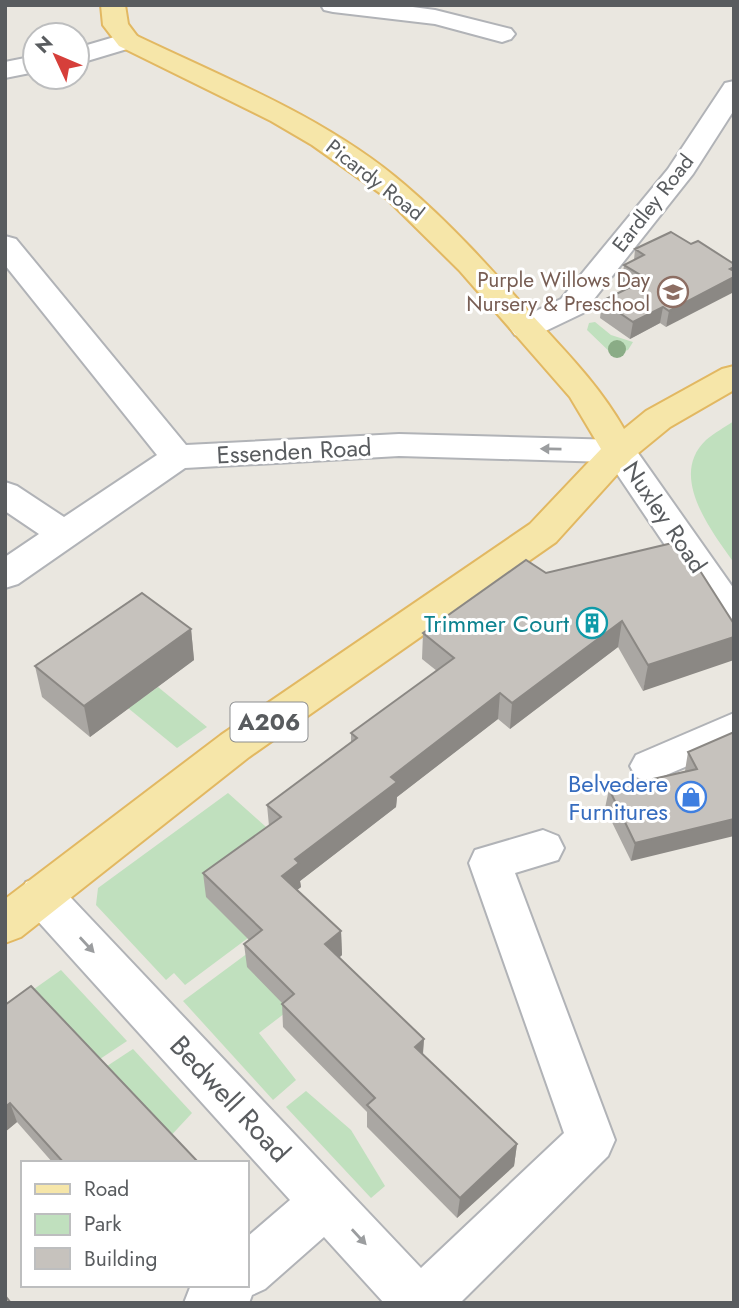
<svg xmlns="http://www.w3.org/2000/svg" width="739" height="1308" viewBox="0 0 739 1308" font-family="Jost,sans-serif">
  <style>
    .green { fill: #c0e0be }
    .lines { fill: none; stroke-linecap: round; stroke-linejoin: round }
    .minor-casing { stroke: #b1b3b7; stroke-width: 4 }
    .major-casing { stroke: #e2b862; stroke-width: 4 }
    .minor { fill: #fff; fill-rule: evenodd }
    .major { fill: #f6e6a9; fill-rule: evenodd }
    .tree { fill: #8aac86 }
    .wall { fill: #aaa7a3 }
    .shaded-wall { fill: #8b8884 }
    .building { fill: #c6c2bd; stroke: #8b8884; stroke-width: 2 }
    .oneway { fill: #9b9d9f }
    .labels { text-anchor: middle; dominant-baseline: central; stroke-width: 6; stroke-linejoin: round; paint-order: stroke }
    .far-street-label { font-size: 21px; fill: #595c5f; stroke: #fff }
    .far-education-label { font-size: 21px; fill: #785e54; stroke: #fff; text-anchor: end }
    .shield { fill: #fff; stroke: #8b8d8f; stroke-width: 2 }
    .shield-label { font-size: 23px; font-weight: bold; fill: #595c5f }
    .street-label { font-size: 24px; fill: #595c5f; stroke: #fff }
    .culture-label { font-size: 24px; fill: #0d838f; stroke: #fff; text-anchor: end }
    .shop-label { font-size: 24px; fill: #366cbe; stroke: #fff; text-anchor: end }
    .near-street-label { font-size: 28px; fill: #595c5f; stroke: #fff }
  </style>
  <rect width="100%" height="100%" fill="#eae7e0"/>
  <g class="green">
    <polygon points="595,322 611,335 633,342 628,350 613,355 587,330 589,323"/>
    <path d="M 734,421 L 734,563 C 711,530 668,476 706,440 C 714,433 725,427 734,421 Z"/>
    <polygon points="158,687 207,727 177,748 128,708"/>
    <polygon points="228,793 283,842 207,897 248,938 185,985 174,973 166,980 96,905 98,888"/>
    <polygon points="256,947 289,1010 259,1033 296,1080 273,1100 183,1001"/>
    <polygon points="61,970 127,1041 91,1065 27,994"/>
    <polygon points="133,1049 192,1113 165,1142 98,1072"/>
    <polygon points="306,1091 351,1130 385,1186 371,1198 286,1107"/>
  </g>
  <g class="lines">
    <g class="minor-casing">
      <g id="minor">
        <polygon points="321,5 398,5 435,10 511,29 515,34 511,39 502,42 435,24 333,12 324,10"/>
        <polygon points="128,33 137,36 141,41 137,46 77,64 77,48"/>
        <polygon points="35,56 35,72 5,78 5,62"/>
        <polygon points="734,81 734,110 693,174 583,313 537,335 526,338 515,335 510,328 515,321 561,299 668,169 725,83"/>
        <polygon points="5,236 16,239 186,445 399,434 619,440 631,443 734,589 734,632 721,628 609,462 399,456 185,468 18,584 5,588 5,557 39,534 5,511 5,482 17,486 64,517 157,455 5,265"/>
        <polygon points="734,713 734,746 650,782 636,777 630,766 636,755"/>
        <polygon points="543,830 558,836 564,848 558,860 515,873 615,1140 608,1156 460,1303 384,1303 324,1237 265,1289 252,1295 249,1303 184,1303 191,1285 247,1285 247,1237 290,1200 26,908 19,895 26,882 41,877 56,882 421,1268 564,1133 469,863 475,850"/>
      </g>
    </g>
    <g class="major-casing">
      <path id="major" d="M 101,5 L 125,5 L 128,24 L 137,36 C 227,79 329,119 405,185 C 451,224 491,269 531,314 C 565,351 599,385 624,429 L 646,411 L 722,369 L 734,366 L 734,390 L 670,427 L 631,459 L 556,542 L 249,757 L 21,937 L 5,943 L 5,899 L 221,735 L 530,524 L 601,449 L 570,397 L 459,270 L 384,196 L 312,145 L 271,121 L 119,46 L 103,25 Z"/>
    </g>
    <use href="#minor" class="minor"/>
    <use href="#major" class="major"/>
  </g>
  <circle class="tree" cx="617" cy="349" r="9"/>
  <g class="wall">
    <polygon points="691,244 666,327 660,323 630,339 600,318 602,301 631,287 622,281 624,265 634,260 635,249"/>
    <polygon points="681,541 643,691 618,647 510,729 498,719 397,797 396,807 300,881 301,887 297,890 341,931 342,955 339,958 424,1039 423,1055 517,1144 514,1166 457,1218 367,1127 367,1112 283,1027 282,1003 247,967 244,944 249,940 206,897 203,873 269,826 267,805 351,743 351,733 437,671 422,659 423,633 546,573"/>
    <polygon points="191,629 194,660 90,737 42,697 35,666"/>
    <polygon points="734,732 631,861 605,808 609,789 685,771 688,752"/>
    <polygon points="5,1005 199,1163 53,1163 17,1122 5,1132"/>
  </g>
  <g class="shaded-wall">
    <polygon points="734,267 734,292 666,327 669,311"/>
    <polygon points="663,307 660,323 630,339 633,322"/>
    <polygon points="622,621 618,647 510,729 512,703"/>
    <polygon points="191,629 194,660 90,737 84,706"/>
    <polygon points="734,637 734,660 643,691 648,665"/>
    <polygon points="500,693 498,719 397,797 396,807 300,881 301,887 284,900 282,876 295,859 391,777"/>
    <polygon points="734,819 734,836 631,861 635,843"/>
    <polygon points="341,931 342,955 326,968 325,944"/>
    <polygon points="424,1039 422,1062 415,1047"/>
    <polygon points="10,1103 17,1122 5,1132 5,1107"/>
    <polygon points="517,1144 514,1166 457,1218 460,1198"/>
  </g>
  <g class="building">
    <polygon points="671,232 691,244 698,241 734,264 734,267 730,269 734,271 734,277 669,311 663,307 633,322 602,301 647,279 624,265 644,255 635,249"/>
    <polygon points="681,541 734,624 734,637 648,665 622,621 512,703 500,693 391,777 397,782 295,859 299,863 282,876 341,931 325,944 424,1039 415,1047 517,1144 460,1198 367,1105 375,1098 282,1004 294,994 244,944 262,930 203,873 281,817 267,805 357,738 351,733 454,658 423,633 526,560 546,573"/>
    <polygon points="142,593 191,629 84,706 35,666"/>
    <polygon points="734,732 734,819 635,843 609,789 697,769 688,752"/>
    <polygon points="31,986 199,1163 64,1163 10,1103 5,1107 5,1005"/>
    <polygon points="6,1297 11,1303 5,1303"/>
  </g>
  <defs><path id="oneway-solid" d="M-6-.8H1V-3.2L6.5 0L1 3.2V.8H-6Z" transform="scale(1.75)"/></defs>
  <g class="oneway">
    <use href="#oneway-solid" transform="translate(551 449) rotate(-179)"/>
    <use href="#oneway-solid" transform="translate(87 945) rotate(47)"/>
    <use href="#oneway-solid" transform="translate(359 1237) rotate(47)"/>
  </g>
  <defs>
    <g id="school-ring" transform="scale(1.575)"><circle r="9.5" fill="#fff" stroke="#8d6e63" stroke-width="1.5"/><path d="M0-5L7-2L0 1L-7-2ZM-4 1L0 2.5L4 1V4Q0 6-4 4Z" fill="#8d6e63"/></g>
    <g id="building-ring" transform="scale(1.575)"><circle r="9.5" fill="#fff" stroke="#0f9aa8" stroke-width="1.5"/><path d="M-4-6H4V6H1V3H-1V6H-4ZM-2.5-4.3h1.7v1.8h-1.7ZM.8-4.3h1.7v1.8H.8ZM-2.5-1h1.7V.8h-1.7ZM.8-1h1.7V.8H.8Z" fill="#0f9aa8"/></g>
    <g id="shop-ring" transform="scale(1.575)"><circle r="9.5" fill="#fff" stroke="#3f7fe0" stroke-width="1.5"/><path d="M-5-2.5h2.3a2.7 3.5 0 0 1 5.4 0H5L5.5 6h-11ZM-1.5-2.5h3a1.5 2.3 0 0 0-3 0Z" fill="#3f7fe0"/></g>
  </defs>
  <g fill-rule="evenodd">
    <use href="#school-ring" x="673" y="292"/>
    <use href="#building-ring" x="592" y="623"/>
    <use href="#shop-ring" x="691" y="797"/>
  </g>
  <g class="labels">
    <g class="far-street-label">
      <text transform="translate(375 180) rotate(38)">Picardy Road</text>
      <text transform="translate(653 203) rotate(-52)">Eardley Road</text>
    </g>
    <g class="far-education-label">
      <text x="650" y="280">Purple Willows Day<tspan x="650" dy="24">Nursery &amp; Preschool</tspan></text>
    </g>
    <rect class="shield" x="230.5" y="702.5" width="77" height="39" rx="5"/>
    <g class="shield-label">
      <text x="269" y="722">A206</text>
    </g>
    <g class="street-label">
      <text transform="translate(294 451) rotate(-3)">Essenden Road</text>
      <text transform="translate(665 517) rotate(56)">Nuxley Road</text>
    </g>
    <g class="culture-label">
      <text x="569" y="623">Trimmer Court</text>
    </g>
    <g class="shop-label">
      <text x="668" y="783">Belvedere<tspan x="668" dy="28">Furnitures</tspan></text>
    </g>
    <g class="near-street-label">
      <text transform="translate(230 1099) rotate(47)">Bedwell Road</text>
    </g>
  </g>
  <rect width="739" height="1308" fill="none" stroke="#595c5f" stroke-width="14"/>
  <rect x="21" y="1161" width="228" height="126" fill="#ffffff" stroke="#bdbebf" stroke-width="2"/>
  <rect x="35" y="1184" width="35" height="10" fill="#f6e6a9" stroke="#bdbebf" stroke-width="2"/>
  <text x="84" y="1196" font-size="21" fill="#595c5f">Road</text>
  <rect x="35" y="1214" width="35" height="21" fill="#c0e0be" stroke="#bdbebf" stroke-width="2"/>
  <text x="84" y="1231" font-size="21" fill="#595c5f">Park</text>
  <rect x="35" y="1248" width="35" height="21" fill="#c6c2bd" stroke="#bdbebf" stroke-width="2"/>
  <text x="84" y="1266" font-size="21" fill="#595c5f">Building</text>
  <g transform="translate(56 56) rotate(314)"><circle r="33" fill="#ffffff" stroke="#bdbebf" stroke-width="2"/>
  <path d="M0-5L12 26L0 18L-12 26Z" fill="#d63f3a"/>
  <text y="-10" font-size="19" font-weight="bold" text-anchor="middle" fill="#595c5f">N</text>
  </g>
</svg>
